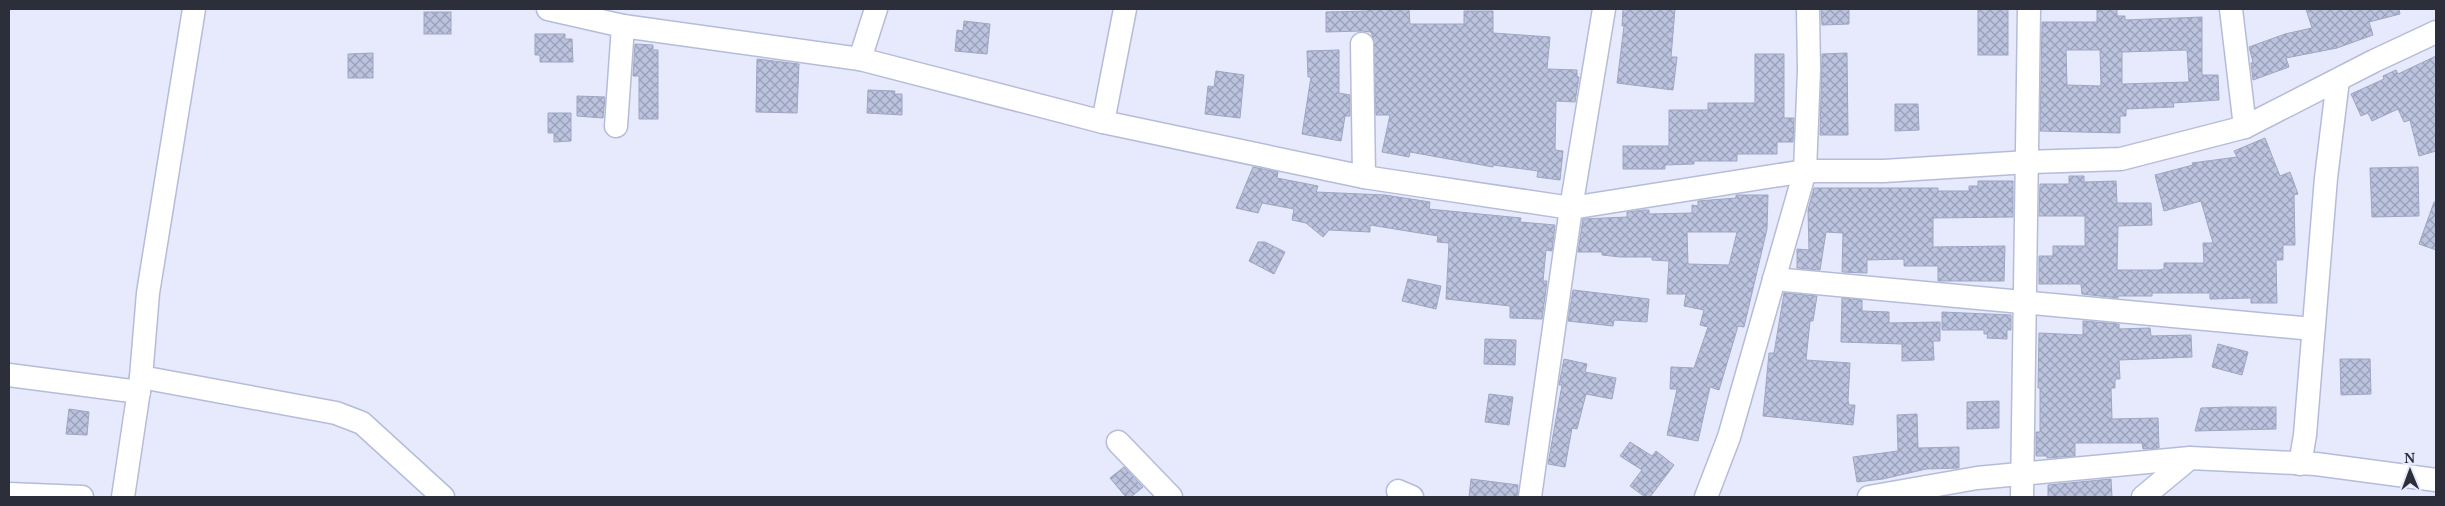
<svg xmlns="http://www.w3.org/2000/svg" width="2445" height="506" viewBox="0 0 2445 506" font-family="'Noto Serif',serif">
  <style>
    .building { fill: url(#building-cross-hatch); stroke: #9fa6c2; fill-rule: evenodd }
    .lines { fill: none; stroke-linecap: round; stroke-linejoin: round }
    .street-casing { stroke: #b5bcd8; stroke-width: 25 }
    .street { stroke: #fff; stroke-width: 22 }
  </style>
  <defs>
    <pattern id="building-cross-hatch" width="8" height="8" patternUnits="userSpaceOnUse" patternTransform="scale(1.25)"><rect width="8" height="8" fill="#bbc3df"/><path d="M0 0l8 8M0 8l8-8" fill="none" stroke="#989fb6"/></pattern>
  </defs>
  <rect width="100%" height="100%" fill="#e6eafc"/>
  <g class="building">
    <polygon points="1368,9 1409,9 1410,24 1464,24 1464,11 1493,11 1493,33 1550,37 1547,69 1577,70 1577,77 1579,77 1575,102 1556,101 1555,150 1563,151 1560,180 1537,177 1538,171 1531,170 1493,165 1493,167 1410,152 1409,157 1382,152 1390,115 1376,115 1373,38 1371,32 1362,31 1326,32 1326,12 1368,11"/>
    <polygon points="1623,9 1675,9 1671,57 1677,57 1673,90 1617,83 1624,26 1622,26"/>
    <polygon points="1821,9 1849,9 1849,24 1822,25"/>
    <rect x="1978" y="9" width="30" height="46"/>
    <path d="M 2117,9 L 2117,16 L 2125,16 L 2125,20 L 2202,17 L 2202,75 L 2218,75 L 2219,100 L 2173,103 L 2174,107 L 2126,109 L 2126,116 L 2120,116 L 2120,133 L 2040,131 L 2042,22 L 2097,22 L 2097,10 ZM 2066,50 L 2100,50 L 2101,86 L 2067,85 ZM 2187,50 L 2189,82 L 2122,84 L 2122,52 Z"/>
    <polygon points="2306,9 2399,9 2400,14 2369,22 2373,35 2337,48 2286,58 2289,67 2253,80 2251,63 2253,62 2249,47 2285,34 2312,28"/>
    <rect x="424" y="12" width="27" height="22"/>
    <polygon points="964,21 990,24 987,54 955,51 957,30 963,31"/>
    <polygon points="535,34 565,34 565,39 572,39 573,62 540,62 540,55 535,55"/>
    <polygon points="635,44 653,45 653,50 658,50 658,119 639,119 639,76 633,76"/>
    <polygon points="1339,50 1339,93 1350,95 1350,116 1345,116 1341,141 1302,134 1311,77 1308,77 1307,51"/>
    <polygon points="373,53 373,78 348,78 348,54"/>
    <polygon points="1847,53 1848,135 1820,135 1822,54"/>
    <polygon points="1755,54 1784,54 1784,118 1794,118 1793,142 1777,142 1777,154 1737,154 1737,161 1694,161 1694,164 1665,165 1665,169 1623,169 1623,146 1669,146 1669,110 1708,110 1708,103 1755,103"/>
    <polygon points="2436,56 2436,151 2419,156 2410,120 2404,122 2398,109 2372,121 2368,113 2361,116 2351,94 2384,79 2383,76 2396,70 2398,74"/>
    <polygon points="757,59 799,64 797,113 756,112"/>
    <polygon points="1216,71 1244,75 1240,118 1205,114 1208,86 1214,87"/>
    <polygon points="868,90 895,91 894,94 902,94 902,115 867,113"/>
    <polygon points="577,96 605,97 603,118 577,116"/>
    <polygon points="1895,104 1918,104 1919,130 1895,131"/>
    <polygon points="548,113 571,113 571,141 554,142 554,133 548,133"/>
    <polygon points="2265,138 2280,176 2290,172 2298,194 2294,195 2295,245 2283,245 2283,260 2276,260 2277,303 2251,303 2251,298 2210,299 2210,293 2152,293 2152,296 2118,296 2118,298 2082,294 2081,284 2039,284 2039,256 2053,256 2053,246 2085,246 2085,216 2039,216 2040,184 2069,184 2069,176 2084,176 2084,182 2116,181 2117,203 2151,203 2152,225 2118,226 2117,270 2159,270 2164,269 2164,263 2204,263 2203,243 2213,243 2201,201 2164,211 2155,175 2193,165 2192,163 2237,157 2234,151"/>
    <polygon points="1253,167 1278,172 1277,178 1318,186 1316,192 1385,195 1430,202 1429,209 1521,218 1520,222 1555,225 1552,251 1546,250 1543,281 1547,281 1542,319 1510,318 1510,306 1446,299 1449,243 1437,242 1438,236 1370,225 1370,232 1329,230 1323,237 1306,223 1292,220 1294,209 1262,203 1258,213 1236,208"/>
    <polygon points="2418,167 2419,216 2372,217 2370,168"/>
    <polygon points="1978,181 2013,181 2013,217 1933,218 1933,247 2005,246 2004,281 1938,281 1938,266 1904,266 1904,259 1867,260 1867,273 1842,272 1843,233 1826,232 1820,270 1797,268 1797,249 1809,250 1808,210 1814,188 1938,188 1938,191 1969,191 1969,186 1978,186"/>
    <path d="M 1736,195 L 1768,195 L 1767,229 L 1744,327 L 1738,326 L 1719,390 L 1710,387 L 1698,441 L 1667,435 L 1677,389 L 1670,389 L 1671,367 L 1694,368 L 1708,327 L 1700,325 L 1704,310 L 1684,306 L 1686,294 L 1667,294 L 1669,261 L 1652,260 L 1652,257 L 1620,257 L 1602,255 L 1602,252 L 1578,252 L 1583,219 L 1627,217 L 1627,212 L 1644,210 L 1649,210 L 1649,214 L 1692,213 L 1692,205 L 1698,206 L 1698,201 L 1736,198 ZM 1687,232 L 1737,232 L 1729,265 L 1688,264 Z"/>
    <polygon points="2434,202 2436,202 2436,250 2419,244"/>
    <polygon points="1258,242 1265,242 1285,252 1274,274 1249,261"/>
    <polygon points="1408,279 1441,286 1436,309 1402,301"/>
    <polygon points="1573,290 1649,299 1647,322 1614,320 1613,326 1568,321"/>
    <polygon points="1784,293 1817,296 1813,321 1810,321 1806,360 1850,363 1848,400 1849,405 1855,405 1853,425 1763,416 1769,353 1774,353"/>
    <polygon points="1842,298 1862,300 1862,311 1889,312 1889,323 1940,322 1940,341 1933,341 1934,360 1902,361 1902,344 1841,342"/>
    <polygon points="1942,312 2011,315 2011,330 2007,330 2007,339 1987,338 1988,334 1984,334 1984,330 1942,330"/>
    <polygon points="2083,321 2119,324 2119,329 2150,328 2151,336 2191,335 2192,357 2119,360 2120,379 2115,379 2115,388 2111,388 2112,419 2158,418 2159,448 2143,449 2142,443 2075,443 2075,456 2047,458 2047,456 2036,456 2036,432 2040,432 2040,388 2038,388 2039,333 2083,335"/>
    <polygon points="1485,339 1516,340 1515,365 1484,364"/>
    <polygon points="2218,344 2248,352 2242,375 2212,367"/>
    <polygon points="1564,359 1587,364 1585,372 1616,378 1612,399 1586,394 1577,429 1572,428 1565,467 1548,464 1562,385 1559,385"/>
    <polygon points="2340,359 2370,359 2371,394 2341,395"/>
    <polygon points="1489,394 1513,397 1509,425 1485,422"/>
    <polygon points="1999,401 1999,428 1967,429 1967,402"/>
    <polygon points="2228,407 2276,407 2276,429 2195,431 2201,408"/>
    <polygon points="69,409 89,412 87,435 66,434"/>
    <polygon points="1917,414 1918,448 1959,447 1959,468 1926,469 1883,479 1857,482 1853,457 1898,451 1897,415"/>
    <polygon points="1630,442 1652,456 1656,451 1674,465 1650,497 1645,497 1630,486 1642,470 1620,456"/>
    <polygon points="1124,467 1143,487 1131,497 1126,497 1110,478"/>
    <polygon points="1471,479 1518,485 1517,497 1469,497"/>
    <polygon points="2111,479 2112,497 2048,497 2048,485"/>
  </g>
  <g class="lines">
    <g class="street-casing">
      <g id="street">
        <polyline points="548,9 623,26 860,59 1103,122 1364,177 1571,208 1805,171 1884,171 2028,162 2121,159 2245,127 2374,61 2436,32"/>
        <polyline points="2231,9 2245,127"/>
        <polyline points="1362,44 1364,177"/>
        <polyline points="860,59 876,9"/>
        <polyline points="1103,122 1125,9"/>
        <polyline points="616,126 623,26"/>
        <polyline points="1774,279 2313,329"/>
        <polyline points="9,375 139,392"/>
        <polyline points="141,377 336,413 362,423 443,497"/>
        <polyline points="1118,442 1171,497"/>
        <polyline points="2300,464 2305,435 2326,178 2338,80"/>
        <polyline points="1398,491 1412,497"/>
        <polyline points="9,494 82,497"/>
        <polyline points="123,497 141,377 148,293 194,9"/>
        <polyline points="1530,497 1571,208 1604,9"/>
        <polyline points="1706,497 1729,437 1805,171 1809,70 1808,9"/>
        <polyline points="1869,497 1977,478 2190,458"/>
        <polyline points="2022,497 2029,9"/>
        <polyline points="2143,497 2190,458 2316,464 2436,480"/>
      </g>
    </g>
    <use href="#street" class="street"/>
  </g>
  <rect width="2445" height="506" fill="none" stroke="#2c2f3a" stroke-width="20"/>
  <g transform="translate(2410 471) rotate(359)" stroke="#e6eafc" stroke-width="4" paint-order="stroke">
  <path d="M0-4L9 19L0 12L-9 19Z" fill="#2c2f3a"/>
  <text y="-8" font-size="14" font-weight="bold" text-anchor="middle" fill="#2c2f3a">N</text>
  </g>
</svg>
